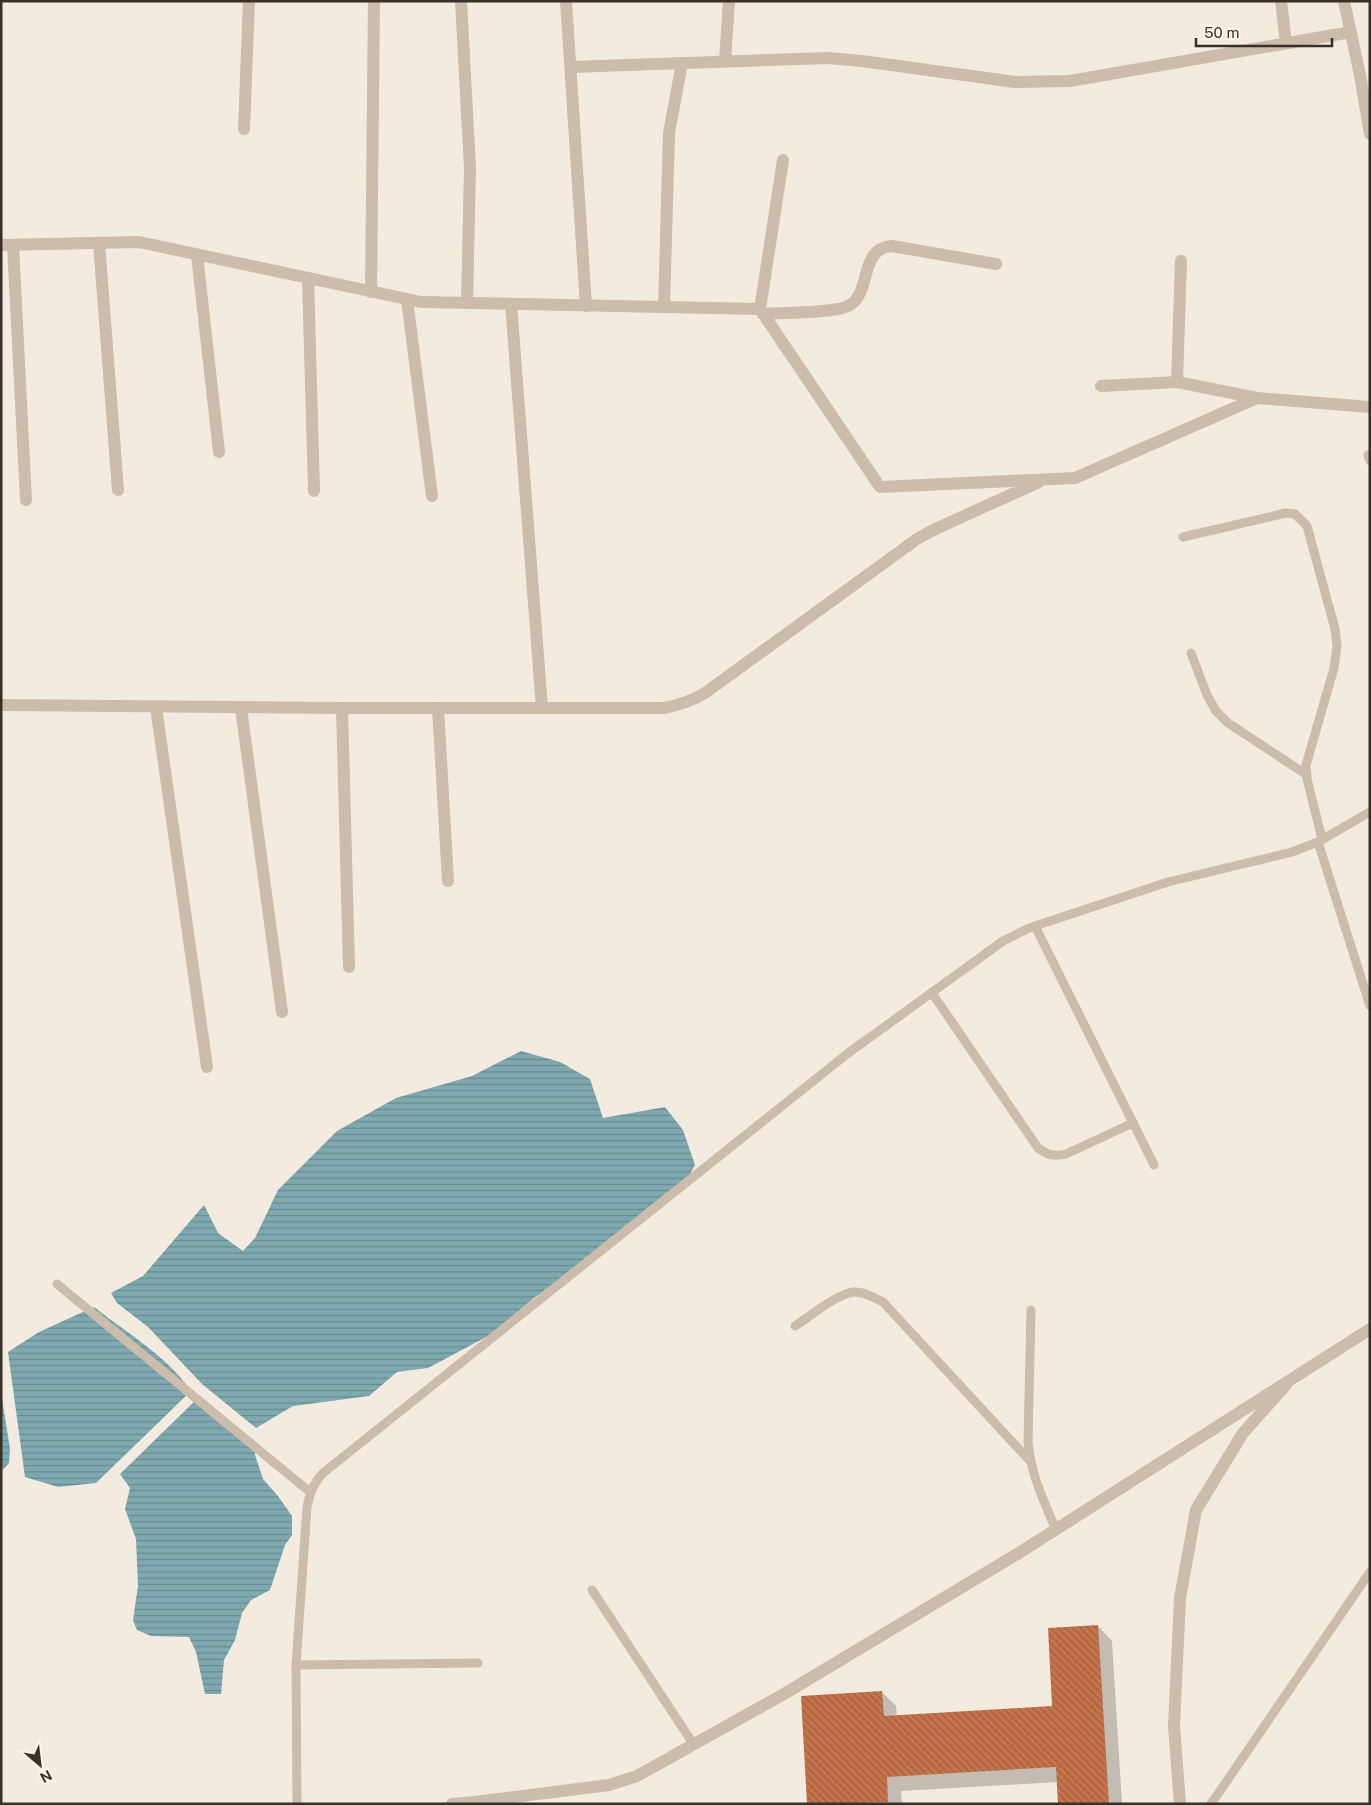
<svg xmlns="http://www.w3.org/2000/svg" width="1371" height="1805" viewBox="0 0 1371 1805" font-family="'Public Sans',sans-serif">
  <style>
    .water { fill: url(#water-rules) }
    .shadow { fill: #0003 }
    .building { fill: url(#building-back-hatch) }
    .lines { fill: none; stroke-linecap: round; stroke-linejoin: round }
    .service { stroke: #cbbcab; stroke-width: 9 }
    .minor { stroke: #cbbcab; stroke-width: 12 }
    .tertiary { stroke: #cbbcab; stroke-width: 12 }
  </style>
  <defs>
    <pattern id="water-rules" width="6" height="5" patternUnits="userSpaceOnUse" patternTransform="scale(1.25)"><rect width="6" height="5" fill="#7ea9b0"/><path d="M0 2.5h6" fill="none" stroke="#688a8f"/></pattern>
    <pattern id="building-back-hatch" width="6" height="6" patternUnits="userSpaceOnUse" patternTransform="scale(1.25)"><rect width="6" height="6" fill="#c5734b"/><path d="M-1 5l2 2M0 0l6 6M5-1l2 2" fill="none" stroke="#a15f3f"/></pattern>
  </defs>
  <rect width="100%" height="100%" fill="#f3ebdf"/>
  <g class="water">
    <polygon points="521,1051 560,1062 590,1079 603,1118 665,1107 683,1130 695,1165 681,1190 576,1269 535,1297 490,1335 428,1368 397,1372 369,1396 293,1406 256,1428 202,1384 148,1327 117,1303 111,1293 143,1276 204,1205 218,1233 243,1251 255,1238 278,1190 337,1131 396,1098 472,1076"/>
    <path d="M 94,1307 C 127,1333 167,1356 191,1391 L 96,1483 L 58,1487 L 25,1477 L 8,1352 L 39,1332 Z"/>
    <polygon points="1,1392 10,1449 9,1463 1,1472"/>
    <polygon points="200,1396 255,1446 255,1455 263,1479 278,1496 292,1516 292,1535 285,1545 270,1590 251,1600 242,1613 235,1640 224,1660 221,1694 205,1694 196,1652 189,1637 151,1636 137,1630 133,1620 138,1586 136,1539 125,1509 130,1488 120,1474"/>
  </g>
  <polygon class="shadow" points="1098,1626 1112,1641 1122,1804 1059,1804 1058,1782 901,1791 902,1804 808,1804 882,1692 896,1706 897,1717 1054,1707"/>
  <polygon class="building" points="1098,1625 1109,1804 1058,1804 1056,1767 887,1777 888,1802 807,1804 801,1696 882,1691 884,1716 1052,1706 1048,1628"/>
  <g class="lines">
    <g class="service">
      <polyline points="1368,455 1370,461"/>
      <polyline points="1183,537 1286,513 1295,514 1307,526 1335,629 1337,646 1334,668 1306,765 1307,779 1322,839"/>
      <polyline points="1191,653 1207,695 1216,711 1228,723 1307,775"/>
      <polyline points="1318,842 1370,1006"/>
      <polyline points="1035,926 1154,1165"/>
      <path d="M 932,993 L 1038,1148 C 1048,1155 1054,1157 1066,1154 L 1133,1123"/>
      <polyline points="57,1284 310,1492"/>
      <path d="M 1031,1310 L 1028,1442 C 1031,1475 1043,1499 1056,1530"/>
      <path d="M 795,1326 C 811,1316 835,1295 853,1292 C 864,1291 874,1298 883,1302 L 1030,1461"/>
      <polyline points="592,1590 694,1745"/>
      <polyline points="296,1665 478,1663"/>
      <path d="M 297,1804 L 296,1665 L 307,1507 C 310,1493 313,1484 323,1473 L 847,1054 L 1003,941 L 1029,928 L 1168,882 L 1292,852 L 1318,842 L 1370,812"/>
      <polyline points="1211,1804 1370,1572"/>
    </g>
    <g class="minor">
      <polyline points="461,1 470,168 467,303"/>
      <polyline points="566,1 586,306"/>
      <polyline points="1281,1 1286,43"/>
      <polyline points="1344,1 1360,75 1370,134"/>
      <polyline points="725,61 729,1"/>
      <polyline points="571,67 828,58 862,61 1015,82 1070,81 1351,32"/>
      <polyline points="244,129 249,1"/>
      <polyline points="99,243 118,490"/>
      <polyline points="1,245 139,242 421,302 760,309 880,487 1075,478 1257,398 1370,407"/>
      <polyline points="13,245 26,500"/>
      <polyline points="197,255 219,452"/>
      <polyline points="308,278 314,491"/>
      <polyline points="371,292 374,1"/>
      <polyline points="407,299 432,496"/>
      <polyline points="511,304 542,708"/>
      <polyline points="664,307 669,133 682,63"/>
      <polyline points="760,309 783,160"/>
      <path d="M 763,314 C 782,312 836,314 850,305 C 872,291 859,248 892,246 L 996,264"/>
      <polyline points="1177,382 1181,261"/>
      <polyline points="1101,386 1177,382 1257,398"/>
      <path d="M 1,705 L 342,708 L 664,708 C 679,705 692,701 705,693 L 917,539 L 933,530 L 1039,482"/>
      <polyline points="156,707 207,1067"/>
      <polyline points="241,708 282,1012"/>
      <polyline points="342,708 349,967"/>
      <polyline points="438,708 448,881"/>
      <polyline points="1180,1804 1174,1726 1180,1598 1196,1510 1243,1433 1286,1385"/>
    </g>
    <polyline class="tertiary" points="452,1804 474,1802 609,1785 637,1776 784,1694 1019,1553 1370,1329"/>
  </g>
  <rect width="1371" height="1805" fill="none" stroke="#39302a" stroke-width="5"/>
  <g transform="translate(40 1765) rotate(152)" stroke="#faf5eb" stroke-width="4" paint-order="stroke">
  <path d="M0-4L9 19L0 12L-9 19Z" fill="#39302a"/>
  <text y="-8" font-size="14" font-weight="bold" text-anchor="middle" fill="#39302a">N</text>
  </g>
  <path d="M1196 38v8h136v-8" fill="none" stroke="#39302a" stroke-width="2.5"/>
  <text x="1204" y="38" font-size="15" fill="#39302a" stroke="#faf5eb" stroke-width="4" paint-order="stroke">50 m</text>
</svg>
